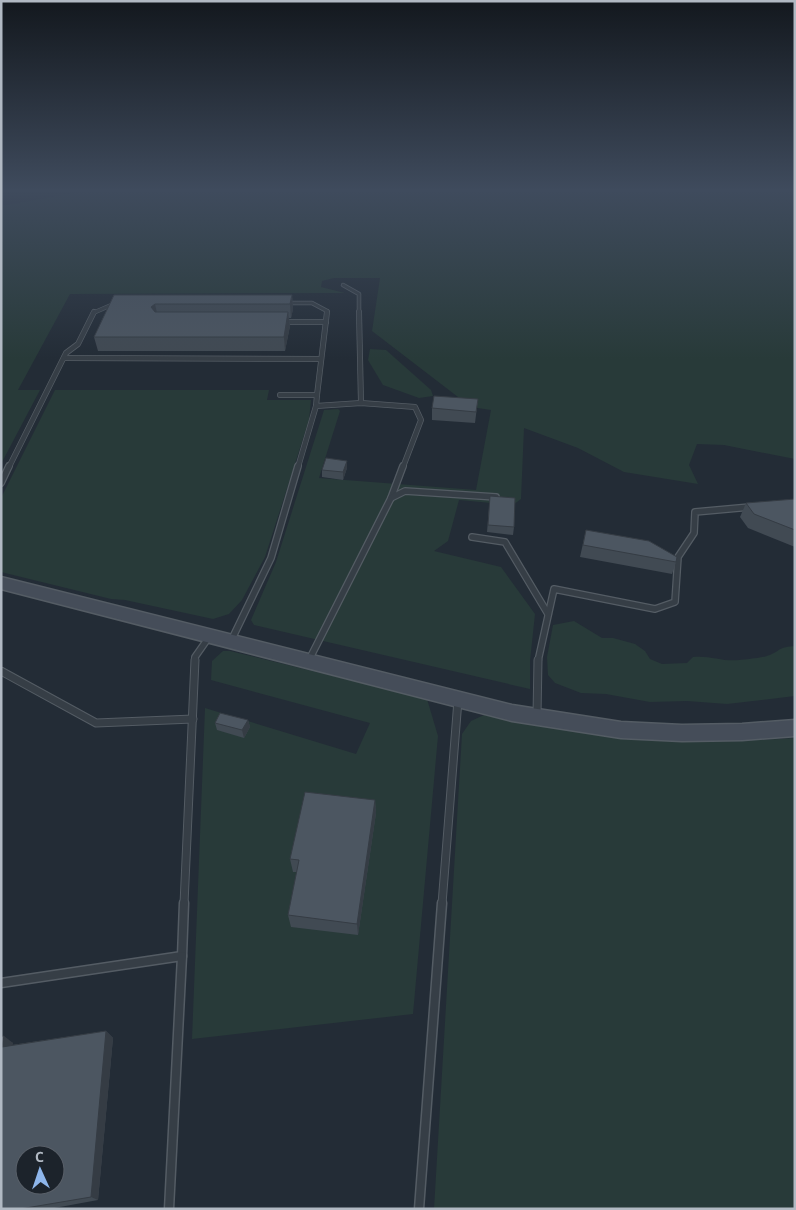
<svg xmlns="http://www.w3.org/2000/svg" width="796" height="1210" viewBox="0 0 796 1210" font-family="'Open Sans',sans-serif">
  <style>
    .green { fill: #283a39 }
    .lines { fill: none; stroke-linecap: round; stroke-linejoin: round }
    .lane-far4-casing { stroke: #545c64; stroke-width: 4.5 }
    .lane-far3-casing { stroke: #545c64; stroke-width: 6 }
    .lane-far2-casing { stroke: #545c64; stroke-width: 8 }
    .lane-far1-casing { stroke: #545c64; stroke-width: 9 }
    .lane-casing { stroke: #545c64; stroke-width: 11 }
    .secondary-casing { stroke: #545c64; stroke-width: 3 }
    .lane-far4 { stroke: #363e46; stroke-width: 3 }
    .lane-far3 { stroke: #363e46; stroke-width: 4.5 }
    .lane-far2 { stroke: #363e46; stroke-width: 5.5 }
    .lane-far1 { stroke: #363e46; stroke-width: 7 }
    .lane { stroke: #363e46; stroke-width: 8 }
    .secondary { fill: #454d59; fill-rule: evenodd }
    .wall { fill: #414a53 }
    .shaded-wall { fill: #353c44 }
    .building { fill: #4c5661; stroke: #353c44; fill-rule: evenodd }
  </style>
  <rect width="100%" height="100%" fill="#232c36"/>
  <g class="green">
    <polygon points="91,190 795,190 795,459 724,445 697,444 689,465 698,484 624,472 578,448 524,428 521,499 513,505 459,500 448,541 434,551 501,567 535,614 530,661 530,689 254,625 251,620 276,562 324,410 338,409 340,411 319,478 476,490 491,410 471,407 372,331 380,278 334,278 322,281 321,287 345,293 70,294 18,390 40,390 1,464 1,206"/>
    <polygon points="370,349 386,350 431,390 433,396 419,398 383,385 368,360"/>
    <polygon points="55,390 269,390 267,400 311,400 309,420 265,557 242,600 229,614 213,619 125,600 111,599 1,572 1,498"/>
    <path d="M 574,621 L 602,638 L 613,638 L 635,644 L 645,651 L 650,659 L 662,664 L 687,663 L 693,657 C 709,655 724,662 739,660 C 747,659 762,658 770,655 C 781,650 779,647 795,646 L 795,696 L 727,704 L 687,701 L 650,702 L 606,694 L 581,693 L 555,683 L 548,675 L 547,657 L 553,625 Z"/>
    <polygon points="223,651 230,651 427,699 438,736 413,1014 192,1039 205,708 356,754 370,723 211,680 212,661"/>
    <path d="M 484,715 C 586,736 691,745 795,738 L 795,1209 L 434,1209 L 462,734 L 471,721 Z"/>
  </g>
  <g class="lines">
    <g class="lane-far4-casing">
      <g id="lane-far4">
        <polyline points="343,285 359,294 359,313"/>
        <polyline points="285,303 312,303 327,311 327,313"/>
        <polyline points="93,313 116,303"/>
      </g>
    </g>
    <g class="lane-far3-casing">
      <g id="lane-far3">
        <polyline points="359,312 361,403"/>
        <polyline points="283,322 326,322"/>
        <polyline points="64,358 321,359"/>
        <polyline points="280,395 317,395 316,406 298,467"/>
        <polyline points="317,395 327,312"/>
        <polyline points="316,406 361,403 415,407 421,420 403,467"/>
        <polyline points="9,467 66,353 78,344 94,312"/>
      </g>
    </g>
    <g class="lane-far2-casing">
      <g id="lane-far2">
        <polyline points="1,483 9,466"/>
        <polyline points="391,498 403,466"/>
        <polyline points="472,537 505,542 548,614"/>
        <polyline points="231,641 271,558 298,466"/>
        <polyline points="309,660 391,498 405,491 496,497"/>
        <polyline points="195,661 195,657 209,637"/>
        <polyline points="538,661 554,589 655,609 675,602 678,557 694,533 695,512 750,507"/>
      </g>
    </g>
    <g class="lane-far1-casing">
      <g id="lane-far1">
        <polyline points="1,671 96,723 193,719"/>
        <polyline points="537,715 538,660"/>
        <polyline points="184,904 195,660"/>
        <polyline points="442,904 458,700"/>
      </g>
    </g>
    <g class="lane-casing">
      <g id="lane">
        <polyline points="1,983 182,956 184,903"/>
        <polyline points="169,1209 182,956"/>
        <polyline points="419,1209 442,903"/>
      </g>
    </g>
    <g class="secondary-casing">
      <polygon id="secondary" points="1,577 512,705 621,722 682,725 742,724 795,720 795,736 742,740 682,741 621,738 512,721 1,589"/>
    </g>
    <use href="#lane-far4" class="lane-far4"/>
    <use href="#lane-far3" class="lane-far3"/>
    <use href="#lane-far2" class="lane-far2"/>
    <use href="#lane-far1" class="lane-far1"/>
    <use href="#lane" class="lane"/>
    <use href="#secondary" class="secondary"/>
  </g>
  <g class="wall">
    <polygon points="114,295 292,295 293,309 291,318 289,318 290,326 285,351 98,351 94,337"/>
    <polygon points="478,399 475,423 432,420 432,408"/>
    <polygon points="347,468 343,480 322,477 322,470"/>
    <polygon points="490,496 514,527 513,535 487,532"/>
    <polygon points="795,499 795,547 748,528 740,517 746,503"/>
    <polygon points="586,530 676,562 672,574 580,557"/>
    <polygon points="248,720 250,727 244,738 217,730 215,723"/>
    <polygon points="375,800 376,813 358,935 291,927 288,915 297,872 293,872 290,859"/>
    <polygon points="106,1031 113,1038 98,1200 49,1209 1,1209 1,1037 13,1043 12,1045"/>
  </g>
  <g class="shaded-wall">
    <polygon points="292,295 293,309 291,318 290,304"/>
    <polygon points="155,304 158,318 151,307"/>
    <polygon points="288,312 290,326 285,351 284,337"/>
    <polygon points="347,461 347,468 343,480 343,472"/>
    <polygon points="248,720 250,727 244,738 242,730"/>
    <polygon points="375,800 376,813 358,935 357,924"/>
    <polygon points="106,1031 113,1038 98,1200 91,1197"/>
    <polygon points="4,1036 13,1043 11,1053 2,1047"/>
  </g>
  <g class="building">
    <polygon points="114,295 292,295 290,304 155,304 151,307 155,312 288,312 284,337 94,337"/>
    <polygon points="434,396 478,399 476,412 432,408"/>
    <polygon points="326,458 347,461 343,472 322,470"/>
    <polygon points="490,496 515,498 514,527 488,525"/>
    <polygon points="795,499 795,530 754,514 746,503"/>
    <polygon points="586,530 649,541 677,557 676,562 583,545"/>
    <polygon points="220,713 248,720 242,730 215,723"/>
    <polygon points="305,792 375,800 357,924 288,915 299,860 290,859"/>
    <path d="M 106,1031 L 91,1197 L 20,1209 L 1,1209 L 1,1037 L 4,1036 L 2,1047 ZM 25,1155 L 55,1155 L 55,1185 L 25,1185 Z"/>
  </g>
  <linearGradient id="sky" x2="0" y2="1"><stop stop-color="#13181e"/><stop offset="0.53" stop-color="#3f4b5d"/><stop offset="1" stop-color="#3f4b5d" stop-opacity="0"/></linearGradient>
  <rect width="796" height="359" fill="url(#sky)"/>
  <rect width="796" height="1210" fill="none" stroke="#b1b9c3" stroke-width="5"/>
  <g transform="translate(40 1170) rotate(357)"><circle r="24" fill="#1c232b" stroke="#585f68"/>
  <path d="M0-4L9 19L0 12L-9 19Z" fill="#8eb6eb"/>
  <text y="-8" font-size="14" font-weight="bold" text-anchor="middle" fill="#b1b9c3">С</text>
  </g>
</svg>
